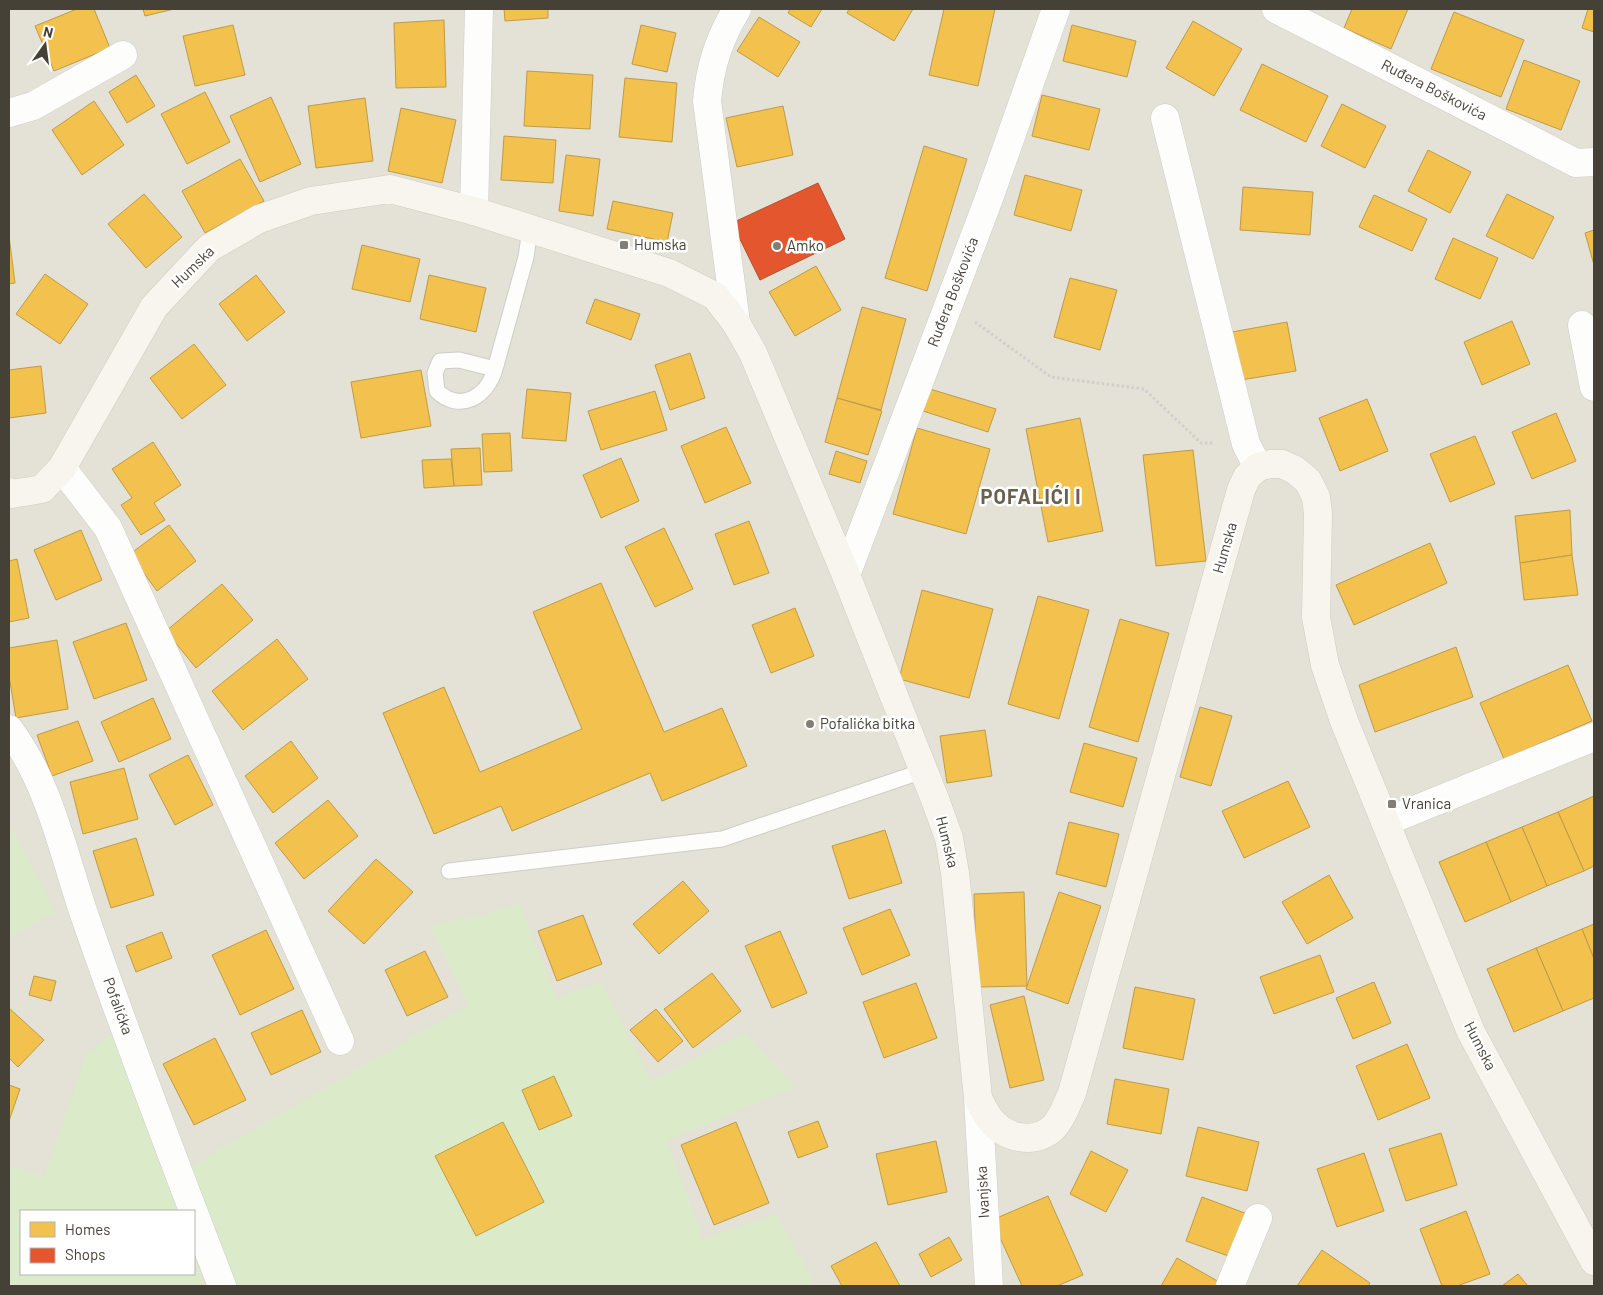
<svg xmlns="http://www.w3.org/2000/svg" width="1603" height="1295" font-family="Barlow,sans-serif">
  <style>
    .residential { fill: #e4e1d7; fill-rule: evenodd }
    .green { fill: #dbebca }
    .homes { fill: #f2c14e; stroke: #be9b47 }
    .shops { fill: #e4572e; stroke: #b55030 }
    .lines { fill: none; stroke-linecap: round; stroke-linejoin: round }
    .lane-casing { stroke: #cecdc7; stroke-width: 17 }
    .street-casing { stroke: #cecdc7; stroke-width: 29 }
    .secondary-casing { stroke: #d0ccc1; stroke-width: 29 }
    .path { stroke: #d1cfcb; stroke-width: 3; stroke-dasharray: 2.5 2.5; stroke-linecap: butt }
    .lane { stroke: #fdfdfc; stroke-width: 15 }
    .street { stroke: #fdfdfc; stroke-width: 28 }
    .secondary { stroke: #f7f5ee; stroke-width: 28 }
    .poi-dot { fill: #827e75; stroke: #fff; stroke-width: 2 }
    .labels { text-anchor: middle; stroke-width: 5; stroke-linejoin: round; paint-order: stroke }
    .street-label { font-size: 15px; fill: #464136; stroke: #fff }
    .poi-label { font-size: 15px; fill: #464136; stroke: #fff; text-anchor: start }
    .district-label { font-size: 20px; font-weight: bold; letter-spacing: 1px; fill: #69604d; stroke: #fff }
  </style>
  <rect width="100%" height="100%" fill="#f0efea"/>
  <!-- residential -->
  <path class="residential" d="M9 9H1594V1286H9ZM21 1211H194V1274H21Z"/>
  <!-- green -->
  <g class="green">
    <polygon points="9,823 56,912 9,937"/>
    <polygon points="519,903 557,998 601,982 652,1081 745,1032 795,1087 667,1141 703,1239 776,1214 813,1280 810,1286 234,1286 190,1167 468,1005 430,925 486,915"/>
    <polygon points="114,1030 178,1211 21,1211 21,1274 194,1274 194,1255 205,1286 9,1286 9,1166 45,1176 86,1055"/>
  </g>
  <!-- homes -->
  <g class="homes">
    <polygon points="77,9 94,9 110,48 54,71 35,26"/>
    <polygon points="143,9 174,9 145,16"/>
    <polygon points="504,9 548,9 548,18 505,21"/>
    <polygon points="790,9 822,9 811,27 788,13"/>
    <polygon points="849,9 913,9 894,41 847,13"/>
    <polygon points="944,9 995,9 978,86 929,75"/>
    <polygon points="1352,9 1408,9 1391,49 1344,28"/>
    <polygon points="1588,9 1594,9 1594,32 1582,28"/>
    <polygon points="1454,12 1524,40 1501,97 1431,69"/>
    <polygon points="759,17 800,42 778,77 737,51"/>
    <polygon points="444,20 446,87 396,88 394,23"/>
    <polygon points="1193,21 1242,49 1214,96 1166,68"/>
    <polygon points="233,25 245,75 195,86 183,36"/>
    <polygon points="641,25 676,33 667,72 632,64"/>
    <polygon points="1072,25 1136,41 1127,77 1063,61"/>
    <polygon points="1524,60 1580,81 1561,130 1506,109"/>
    <polygon points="1262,64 1328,96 1306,142 1240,110"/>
    <polygon points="527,71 593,75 590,129 524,126"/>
    <polygon points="136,75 155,106 127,123 109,92"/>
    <polygon points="625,78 677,83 672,142 619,137"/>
    <polygon points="205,92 230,142 187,164 161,114"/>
    <polygon points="1042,95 1100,109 1089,150 1032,136"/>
    <polygon points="271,97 301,164 260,182 230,116"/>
    <polygon points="365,98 373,161 316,168 308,106"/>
    <polygon points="94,101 124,145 82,175 52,130"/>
    <polygon points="1342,104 1386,126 1365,168 1321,146"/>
    <polygon points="783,106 793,155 737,167 726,118"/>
    <polygon points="401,108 456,120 442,183 388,171"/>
    <polygon points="504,136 556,140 553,183 501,180"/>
    <polygon points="924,146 967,159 927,291 885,278"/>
    <polygon points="1428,150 1471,172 1450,213 1408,191"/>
    <polygon points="566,155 600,159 593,216 559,211"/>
    <polygon points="240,159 264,201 205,233 182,191"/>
    <polygon points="1025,175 1082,190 1071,231 1014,215"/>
    <polygon points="1243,187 1313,192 1310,235 1240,230"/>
    <polygon points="144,194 182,237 146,268 108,224"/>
    <polygon points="1507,194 1554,217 1533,259 1486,236"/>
    <polygon points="1374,195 1427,219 1412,251 1359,227"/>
    <polygon points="613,201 673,213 667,242 607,229"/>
    <polygon points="1594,230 1594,265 1585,233"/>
    <polygon points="9,236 15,283 9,284"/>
    <polygon points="1453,238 1498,258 1480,299 1435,279"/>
    <polygon points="362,245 420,259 410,302 352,289"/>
    <polygon points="816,266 841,310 795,336 769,292"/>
    <polygon points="45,274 88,304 60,344 16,314"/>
    <polygon points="256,275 285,312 247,341 219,304"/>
    <polygon points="429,275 486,288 476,332 420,319"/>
    <polygon points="1070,278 1117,290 1100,350 1054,337"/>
    <polygon points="595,299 640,314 631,340 586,323"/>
    <polygon points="862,307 906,319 881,410 837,398"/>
    <polygon points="1512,321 1530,364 1482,385 1464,342"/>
    <polygon points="1287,322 1296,371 1241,380 1232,332"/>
    <polygon points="194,344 226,385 182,419 150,378"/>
    <polygon points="690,353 705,398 670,410 655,365"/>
    <polygon points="41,366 46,413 9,418 9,370"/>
    <polygon points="421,370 431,426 361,438 351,382"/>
    <polygon points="527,389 571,393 566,441 522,438"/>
    <polygon points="930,389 996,409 988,432 923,411"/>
    <polygon points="655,391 667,430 601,450 588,411"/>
    <polygon points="837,398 882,411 868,455 825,442"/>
    <polygon points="1367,399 1388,451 1340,471 1319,418"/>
    <polygon points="1556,413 1576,461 1532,479 1512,432"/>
    <polygon points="1080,418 1103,531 1048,542 1026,429"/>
    <polygon points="726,427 751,483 705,503 681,446"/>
    <polygon points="917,428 990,449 966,534 893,514"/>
    <polygon points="510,433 512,471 484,472 482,434"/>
    <polygon points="1475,436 1495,484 1450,502 1430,454"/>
    <polygon points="153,442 181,485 154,503 165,520 141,535 121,505 132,498 112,469"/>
    <polygon points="480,448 482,485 454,486 451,449"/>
    <polygon points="1193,450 1206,561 1156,566 1143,455"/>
    <polygon points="836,451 867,461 860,483 829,474"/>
    <polygon points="621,458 639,501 601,518 583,475"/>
    <polygon points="451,459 454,486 424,488 422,460"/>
    <polygon points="1570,510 1572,555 1520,563 1515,516"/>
    <polygon points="749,521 769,573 734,585 715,534"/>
    <polygon points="169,525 196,561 157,591 130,554"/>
    <polygon points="664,528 693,589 655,607 625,547"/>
    <polygon points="81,530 102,580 56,600 34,550"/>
    <polygon points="1430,543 1447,583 1354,625 1336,585"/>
    <polygon points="1572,555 1578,595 1524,600 1520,563"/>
    <polygon points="17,559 29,618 9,622 9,561"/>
    <polygon points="601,583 664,732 722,708 747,766 662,801 650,773 512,831 501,806 434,834 383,713 444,687 480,772 582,729 533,612"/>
    <polygon points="222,584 253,620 196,668 166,631"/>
    <polygon points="922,590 993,609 969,698 899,679"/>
    <polygon points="1038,596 1089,610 1059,719 1008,704"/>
    <polygon points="795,608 814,656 771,673 752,625"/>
    <polygon points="1120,619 1169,633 1138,742 1089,727"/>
    <polygon points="126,623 147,680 94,699 73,642"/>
    <polygon points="277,639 308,679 243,730 212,691"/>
    <polygon points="57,640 68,709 16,718 9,676 9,648"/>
    <polygon points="1456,647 1473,697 1375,732 1359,685"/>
    <polygon points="1568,665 1592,721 1504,759 1480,703"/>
    <polygon points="153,698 171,739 119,762 101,722"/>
    <polygon points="1200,707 1232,716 1211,786 1180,777"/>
    <polygon points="78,721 93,761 52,776 37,735"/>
    <polygon points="985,730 992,776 947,783 940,736"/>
    <polygon points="291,741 318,778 273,813 245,776"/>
    <polygon points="1084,743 1137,758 1123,807 1070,792"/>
    <polygon points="188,755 213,805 175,825 149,775"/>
    <polygon points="124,768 138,819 83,834 70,782"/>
    <polygon points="1288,781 1310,827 1244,858 1222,811"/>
    <polygon points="1594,796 1594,866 1584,871 1558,812"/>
    <polygon points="328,800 358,836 304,879 275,843"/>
    <polygon points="1558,812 1584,871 1547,886 1522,827"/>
    <polygon points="1069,822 1119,834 1106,887 1056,874"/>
    <polygon points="1522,827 1547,886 1511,902 1486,842"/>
    <polygon points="885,830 902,883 849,899 832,846"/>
    <polygon points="136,838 154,895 111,908 93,851"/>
    <polygon points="1486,842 1511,902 1465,922 1439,862"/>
    <polygon points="376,859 413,892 364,944 328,911"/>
    <polygon points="1329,875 1353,918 1307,944 1282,902"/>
    <polygon points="683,881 709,911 659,954 633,924"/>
    <polygon points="1024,892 1027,986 977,987 974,894"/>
    <polygon points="1059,892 1101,906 1068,1004 1026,989"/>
    <polygon points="890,909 910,955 862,975 843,928"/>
    <polygon points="583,915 602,964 557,981 538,931"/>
    <polygon points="1594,924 1594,959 1582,929"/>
    <polygon points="1582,929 1594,959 1594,998 1563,1011 1536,948"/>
    <polygon points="266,930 294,989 240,1015 212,955"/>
    <polygon points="780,931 807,993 772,1008 745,946"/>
    <polygon points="162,932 172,958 136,972 126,946"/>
    <polygon points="1536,948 1563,1011 1514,1032 1487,969"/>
    <polygon points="425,951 448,997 407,1016 385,970"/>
    <polygon points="1320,955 1334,992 1274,1014 1260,977"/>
    <polygon points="712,973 741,1011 693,1048 664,1009"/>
    <polygon points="34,976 56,981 51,1001 29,995"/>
    <polygon points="1374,982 1391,1023 1353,1039 1336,998"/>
    <polygon points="916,983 937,1038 884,1058 863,1002"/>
    <polygon points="1135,987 1195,999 1183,1060 1123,1048"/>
    <polygon points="1024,996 1044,1080 1010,1088 990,1005"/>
    <polygon points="9,1008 44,1040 18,1067 9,1058"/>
    <polygon points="656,1009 683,1041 658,1062 630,1030"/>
    <polygon points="302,1010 321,1052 271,1075 251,1033"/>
    <polygon points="215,1038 246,1100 194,1125 163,1064"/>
    <polygon points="1407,1044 1430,1098 1378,1120 1356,1066"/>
    <polygon points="554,1076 572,1116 539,1130 522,1090"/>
    <polygon points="1115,1079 1169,1089 1161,1134 1107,1124"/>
    <polygon points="9,1085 20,1089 9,1121"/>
    <polygon points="818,1121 828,1147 798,1158 788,1132"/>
    <polygon points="503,1122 544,1202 476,1236 435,1156"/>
    <polygon points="736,1122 769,1203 714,1225 681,1145"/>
    <polygon points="1198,1127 1259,1142 1247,1191 1186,1176"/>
    <polygon points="1441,1133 1457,1185 1406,1201 1389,1149"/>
    <polygon points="936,1141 947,1192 888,1205 876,1154"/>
    <polygon points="1091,1151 1128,1170 1106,1212 1070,1194"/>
    <polygon points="1364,1153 1384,1211 1337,1227 1317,1169"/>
    <polygon points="1048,1196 1083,1275 1057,1286 1022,1286 992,1220"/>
    <polygon points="1202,1197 1250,1215 1234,1258 1186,1241"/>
    <polygon points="1466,1211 1490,1274 1457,1286 1442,1286 1420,1229"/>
    <polygon points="949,1237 962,1260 931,1277 919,1254"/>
    <polygon points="876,1242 900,1286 842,1286 831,1266"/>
    <polygon points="1322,1250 1370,1283 1368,1286 1297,1286"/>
    <polygon points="1177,1258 1221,1283 1219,1286 1161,1286"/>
    <polygon points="1518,1274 1528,1286 1502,1286"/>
  </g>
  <!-- shops -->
  <polygon class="shops" points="818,183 845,239 760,280 732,223"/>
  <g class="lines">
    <defs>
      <g id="lane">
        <path d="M495 369 459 360 440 361 435 373 437 391C460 413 487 397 495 369L526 257 530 229"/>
        <polyline points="449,871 722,839 923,771"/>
      </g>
      <g id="street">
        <polyline points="1276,9 1576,163 1594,162"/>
        <polyline points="9,113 33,106 123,55"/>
        <polyline points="1165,118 1246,444 1258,467"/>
        <polyline points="474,211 479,9"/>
        <path d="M736 323 707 101C710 66 719 39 737 9"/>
        <polyline points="1582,325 1594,387"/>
        <polyline points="62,468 108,528 340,1041"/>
        <polyline points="846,575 988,201 1056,9"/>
        <path d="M9 729C50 784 63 853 85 917 128 1041 175 1164 222 1286"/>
        <polyline points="1385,822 1594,737"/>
        <polyline points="978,1098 989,1286"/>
        <polyline points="1230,1286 1258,1218"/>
      </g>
      <path id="secondary" d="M9 492 12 494 42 489 62 468 154 307 209 248 259 219 311 201 390 189 474 211 669 273 715 296 736 323 753 353 846 575 936 802 949 838 955 873 978 1098C981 1105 985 1112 989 1118 1004 1138 1034 1146 1054 1127 1063 1117 1067 1104 1072 1093L1241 490 1247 477 1258 467 1270 464H1282L1295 470 1308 481 1316 497 1318 514 1316 617 1325 665 1344 721 1471 1032 1594 1261"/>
    </defs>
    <!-- lane casing -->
    <use href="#lane" class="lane-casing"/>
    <!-- street casing -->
    <use href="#street" class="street-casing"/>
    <!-- secondary casing -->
    <use href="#secondary" class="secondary-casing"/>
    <!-- path -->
    <polyline class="path" points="975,322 1051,377 1144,389 1201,443 1213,443"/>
    <!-- lane -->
    <use href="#lane" class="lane"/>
    <!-- street -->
    <use href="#street" class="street"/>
    <!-- secondary -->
    <use href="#secondary" class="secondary"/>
  </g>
  <!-- markers -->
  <g class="poi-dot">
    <rect x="619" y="240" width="10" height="10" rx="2.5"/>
    <circle cx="777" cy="246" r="5"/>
    <circle cx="810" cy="724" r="5"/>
    <rect x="1387" y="799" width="10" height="10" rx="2.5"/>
  </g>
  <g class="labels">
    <!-- street labels -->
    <g class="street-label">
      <text transform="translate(1434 90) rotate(27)" y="5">Ruđera Boškovića</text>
      <text transform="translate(193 267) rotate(-44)" y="5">Humska</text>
      <text transform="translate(953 292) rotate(-69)" y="5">Ruđera Boškovića</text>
      <text transform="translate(1225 548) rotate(-74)" y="5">Humska</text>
      <text transform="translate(947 842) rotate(76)" y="5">Humska</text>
      <text transform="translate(118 1006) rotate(70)" y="5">Pofalićka</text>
      <text transform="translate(1480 1046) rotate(63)" y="5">Humska</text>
      <text transform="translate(983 1192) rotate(-93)" y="5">Ivanjska</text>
    </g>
    <!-- poi labels -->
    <g class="poi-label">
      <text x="634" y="250">Humska</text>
      <text x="787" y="251">Amko</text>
      <text x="820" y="729">Pofalićka bitka</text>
      <text x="1402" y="809">Vranica</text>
    </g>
    <!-- district labels -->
    <g class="district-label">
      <text x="1031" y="504">POFALIĆI I</text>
    </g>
  </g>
  <!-- border -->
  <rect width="1603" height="1295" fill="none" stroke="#464136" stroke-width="20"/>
  <!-- legend -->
  <rect x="20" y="1210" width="175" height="65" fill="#ffffff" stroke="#b5b3af"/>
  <rect x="30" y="1222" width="25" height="15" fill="#f2c14e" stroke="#b5b3af"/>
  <text x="65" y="1235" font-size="15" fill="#464136">Homes</text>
  <rect x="30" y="1248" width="25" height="15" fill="#e4572e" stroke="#b5b3af"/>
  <text x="65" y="1260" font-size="15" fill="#464136">Shops</text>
  <!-- north arrow -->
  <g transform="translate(45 45) rotate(14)" stroke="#ffffff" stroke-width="4" paint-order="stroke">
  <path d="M0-4L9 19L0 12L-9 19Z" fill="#464136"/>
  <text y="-8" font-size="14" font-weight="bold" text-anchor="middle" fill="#464136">N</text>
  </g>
</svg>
